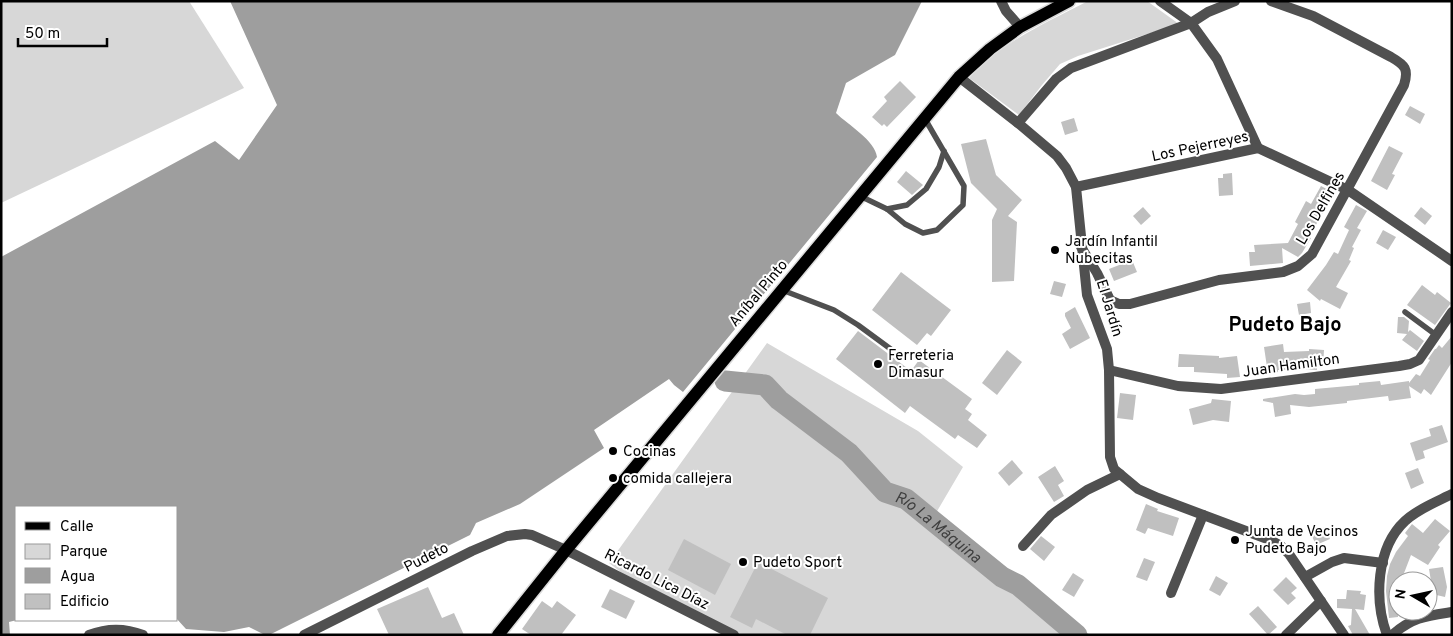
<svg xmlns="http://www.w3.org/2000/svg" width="1453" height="636" font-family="Overpass,sans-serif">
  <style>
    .green { fill: #d7d7d7 }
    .water { fill: #9e9e9e }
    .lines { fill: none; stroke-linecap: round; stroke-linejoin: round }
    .river { stroke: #9e9e9e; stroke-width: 21 }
    .building { fill: #c0c0c0 }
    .primary-casing { stroke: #dbdbdb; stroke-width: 15 }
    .service { stroke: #505050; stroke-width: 5.5 }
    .minor { stroke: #505050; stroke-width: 10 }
    .primary { stroke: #000; stroke-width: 12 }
    .poi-dot { fill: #000; stroke: #fff; stroke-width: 2 }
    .labels { text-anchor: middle; stroke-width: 4; stroke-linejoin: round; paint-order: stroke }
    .street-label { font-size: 15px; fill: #000; stroke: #fff }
    .poi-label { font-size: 15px; fill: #000; stroke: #fff; text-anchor: start }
    .water-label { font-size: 16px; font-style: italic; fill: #3f3f3f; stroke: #fff }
    .district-label { font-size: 20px; font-weight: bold; fill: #000; stroke: #fff }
  </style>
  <rect width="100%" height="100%" fill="#fff"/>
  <!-- green -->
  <g class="green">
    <polygon points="1,1 189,1 244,88 1,203"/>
    <path d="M1088 1H1147L1179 24 1078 56 1060 64 1042 85 1019 115 969 78C977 70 984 62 992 56 1022 33 1055 18 1088 1Z"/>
    <polygon points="767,343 918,431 963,467 936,513 1090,635 729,635 645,591 609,563"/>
  </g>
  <!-- water -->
  <path class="water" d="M230 1H922L895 55 846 83 836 113C848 125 875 140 877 157L683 392 674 385 669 379 594 430 604 448 520 504 476 523 470 535 269 635H265L249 627 224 632 186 629 176 618V507H16V620H17L9 622 10 635H1V257L215 141 239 160 277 105Z"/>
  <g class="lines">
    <!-- river -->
    <path class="river" id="s1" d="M725 381 765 385 779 400 849 453 885 492 906 499 1002 577 1018 585 1077 635"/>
  </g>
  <!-- building -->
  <g class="building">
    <polygon points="900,81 916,97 887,127 884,124 882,126 872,117 887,101 884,97"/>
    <polygon points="1410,106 1425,114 1420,124 1405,115"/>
    <polygon points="1074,118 1078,131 1065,135 1061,122"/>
    <polygon points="986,139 996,175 1022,200 1008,216 1017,222 1014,281 992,282 992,220 997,209 971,183 961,144"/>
    <polygon points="1389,146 1403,153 1392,174 1395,175 1387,190 1371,181"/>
    <polygon points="906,171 923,185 912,195 897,182"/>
    <polygon points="1232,173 1233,195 1219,196 1218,178 1223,178 1223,174"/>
    <polygon points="1321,186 1334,193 1309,237 1311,238 1302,253 1298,257 1282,248 1283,263 1250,266 1249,252 1255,252 1254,245 1288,243 1298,224 1295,222 1306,201 1311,204"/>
    <polygon points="1356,205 1367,211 1357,228 1361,230 1352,247 1354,248 1349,260 1351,261 1336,287 1348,293 1340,309 1321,299 1320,301 1307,290 1326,265 1334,252 1338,254 1349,230 1344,227"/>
    <polygon points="1143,207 1151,216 1141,225 1133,216"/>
    <polygon points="1421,207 1432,216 1425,225 1414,216"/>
    <polygon points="1383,230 1396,237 1388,250 1376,243"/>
    <polygon points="1132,260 1137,272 1114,281 1109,269"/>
    <polygon points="901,272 951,310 931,336 927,333 917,345 872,310"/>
    <polygon points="1054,281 1066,284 1062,297 1050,294"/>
    <polygon points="1422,285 1435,295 1437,292 1451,303 1435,325 1407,305"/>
    <polygon points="1310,302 1311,313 1299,315 1297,304"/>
    <polygon points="1075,307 1090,338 1070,349 1062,334 1071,328 1065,316 1065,313"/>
    <polygon points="1398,317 1404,317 1409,321 1408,332 1410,330 1424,341 1417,351 1402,340 1407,334 1397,333"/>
    <polygon points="858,331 911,371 919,360 972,399 965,409 972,414 968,420 987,435 977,448 958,435 955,439 910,406 905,413 836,359"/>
    <polygon points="1452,336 1452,362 1431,395 1424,389 1421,394 1409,386 1411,398 1389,401 1388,396 1347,401 1347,403 1309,407 1290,405 1291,414 1275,417 1273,403 1263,401 1263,399 1295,394 1304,395 1315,394 1315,389 1359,385 1359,383 1380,381 1381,385 1409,381 1409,383 1416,374 1420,376 1430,360 1428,359 1435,349 1436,349 1439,345 1442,348"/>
    <polygon points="1283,344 1284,352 1309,351 1309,349 1324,350 1323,367 1317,367 1317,370 1303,369 1303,370 1278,370 1278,372 1268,374 1264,347"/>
    <polygon points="1007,350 1022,362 997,395 982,383"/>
    <polygon points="1179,354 1219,356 1219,358 1237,356 1240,377 1227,378 1227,374 1194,372 1194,367 1178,367"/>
    <polygon points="1120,393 1136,395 1133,420 1117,418"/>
    <polygon points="1212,399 1231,401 1229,422 1213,420 1193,425 1189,409 1211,403"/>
    <polygon points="1442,425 1448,442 1423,451 1425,458 1416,461 1410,443 1431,436 1429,429"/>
    <polygon points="1012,460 1023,473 1009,486 998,473"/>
    <polygon points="1055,466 1064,481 1058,485 1064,496 1054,502 1038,477"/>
    <polygon points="1418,468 1424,483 1411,489 1405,473"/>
    <polygon points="1146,504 1158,509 1157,511 1179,518 1173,536 1148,528 1145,534 1136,530"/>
    <polygon points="1435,519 1450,531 1438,545 1440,547 1428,565 1411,555 1401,581 1398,581 1398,617 1389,618 1386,591 1387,576 1390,564 1396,552 1408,536 1405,533 1412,524 1423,533"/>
    <polygon points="1325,527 1330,539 1316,545 1311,534"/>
    <polygon points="1041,536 1055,547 1044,561 1030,549"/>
    <polygon points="684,539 731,564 715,595 668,570"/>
    <polygon points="1144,558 1155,562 1147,581 1136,577"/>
    <polygon points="758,562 828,598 810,635 787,635 756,619 752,628 730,617"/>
    <polygon points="1443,567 1447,587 1445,597 1428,593 1428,582 1431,581 1429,569"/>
    <polygon points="1073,573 1084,580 1074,597 1062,590"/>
    <polygon points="1216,576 1228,583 1220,596 1209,590"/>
    <polygon points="1286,577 1297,588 1291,593 1296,598 1288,605 1273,590"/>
    <polygon points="428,587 442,618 454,613 464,635 389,635 377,609"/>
    <polygon points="610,589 635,601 626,619 601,607"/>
    <polygon points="1347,590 1361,591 1360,594 1366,595 1364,610 1355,609 1370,635 1353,635 1348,626 1351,625 1352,609 1337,608 1337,599 1346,599"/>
    <polygon points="542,601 552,608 557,601 576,615 561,635 531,635 522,629"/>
    <polygon points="1258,606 1277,627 1268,635 1249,614"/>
  </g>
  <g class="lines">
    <defs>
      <polyline id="primary" points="498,635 566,550 959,77 990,49 1020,27 1069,1"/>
    </defs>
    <!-- primary casing -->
    <use href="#primary" class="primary-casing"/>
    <!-- service -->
    <g class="service">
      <polyline points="860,196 887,209 905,224 923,233 937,230 963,205 964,186 925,119"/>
      <polyline points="887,209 907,205 926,189 939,167 944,151"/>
      <polyline points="782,290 834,310 858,325 892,350"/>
      <polyline points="1405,312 1436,335"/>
    </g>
    <!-- minor -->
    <g class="minor">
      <polyline points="1001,1 1006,11 1020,27"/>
      <polyline points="1160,1 1191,23 1217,59 1258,148"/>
      <polyline points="959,77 1018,123 1057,156 1066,168 1076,187 1087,295 1107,349 1109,370 1110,457 1114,469 1138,489 1158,498 1270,540 1281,546 1289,554 1344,635"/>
      <polyline points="1018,123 1056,79 1071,68 1191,23 1208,12 1235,1"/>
      <polyline points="1076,187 1258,148 1348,190 1452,261"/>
      <path d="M1081 247 1097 273 1110 300 1119 304H1130L1219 280 1283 272 1298 266 1312 254 1404 85C1409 69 1405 65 1391 57L1313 16 1271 1"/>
      <polyline points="1109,370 1178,386 1221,389 1399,366 1410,364 1419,360 1452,312"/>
      <polyline points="1023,546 1051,515 1087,490 1120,474"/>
      <polyline points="1305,577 1332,562 1344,558 1383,563"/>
      <polyline points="1171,593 1203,515"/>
      <path d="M89 635C107 628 125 628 143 635"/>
      <polyline points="304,635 472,551 507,536 525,534 532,535 566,550 734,635"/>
      <polyline points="1286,635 1321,601"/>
      <path d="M1387 635C1374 600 1376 548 1405 521 1418 509 1436 502 1452 494"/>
      <path d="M1392 635C1413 617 1426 616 1452 612"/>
    </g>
    <!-- primary -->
    <use href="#primary" class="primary"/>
  </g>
  <!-- markers -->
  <g class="poi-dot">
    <circle cx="1055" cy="250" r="5"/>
    <circle cx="878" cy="364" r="5"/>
    <circle cx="613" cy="451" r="5"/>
    <circle cx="613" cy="478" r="5"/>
    <circle cx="1235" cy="540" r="5"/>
    <circle cx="743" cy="562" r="5"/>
  </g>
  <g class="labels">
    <!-- street labels -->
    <g class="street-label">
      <text transform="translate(1200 146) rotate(-12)" y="5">Los Pejerreyes</text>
      <text transform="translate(1320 208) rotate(-60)" y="5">Los Delfines</text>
      <text transform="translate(758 293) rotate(-50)" y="5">Aníbal Pinto</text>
      <text transform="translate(1110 308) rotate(73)" y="5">El Jardín</text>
      <text transform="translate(1291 365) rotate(-8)" y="5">Juan Hamilton</text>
      <text transform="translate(426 557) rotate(-27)" y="5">Pudeto</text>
      <text transform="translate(657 579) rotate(27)" y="5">Ricardo Lica Díaz</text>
    </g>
    <!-- poi labels -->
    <g class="poi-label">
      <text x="1065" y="246">Jardín Infantil<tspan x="1065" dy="17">Nubecitas</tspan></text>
      <text x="888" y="360">Ferreteria<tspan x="888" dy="17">Dimasur</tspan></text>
      <text x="623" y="456">Cocinas</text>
      <text x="623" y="483">comida callejera</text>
      <text x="1245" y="536">Junta de Vecinos<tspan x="1245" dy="17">Pudeto Bajo</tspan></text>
      <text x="753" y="567">Pudeto Sport</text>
    </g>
    <!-- water labels -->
    <g class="water-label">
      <text dy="6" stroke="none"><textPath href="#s1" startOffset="266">Río La Máquina</textPath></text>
    </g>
    <!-- district labels -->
    <g class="district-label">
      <text x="1285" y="331">Pudeto Bajo</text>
    </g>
  </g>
  <!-- border -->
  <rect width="1453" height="636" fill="none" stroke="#000000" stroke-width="5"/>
  <!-- legend -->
  <rect x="15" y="506" width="162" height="115" fill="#ffffff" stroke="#999999"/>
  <rect x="25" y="522" width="25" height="8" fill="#000000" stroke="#999999"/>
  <text x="60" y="531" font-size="15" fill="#000000">Calle</text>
  <rect x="25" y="544" width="25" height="15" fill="#d7d7d7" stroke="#999999"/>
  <text x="60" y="556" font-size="15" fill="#000000">Parque</text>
  <rect x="25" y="568" width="25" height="15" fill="#9e9e9e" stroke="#999999"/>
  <text x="60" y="581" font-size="15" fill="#000000">Agua</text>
  <rect x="25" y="594" width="25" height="15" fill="#c0c0c0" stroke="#999999"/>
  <text x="60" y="606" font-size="15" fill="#000000">Edificio</text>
  <!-- north arrow -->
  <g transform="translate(1413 596) rotate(279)"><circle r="24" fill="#ffffff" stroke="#999999"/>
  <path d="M0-4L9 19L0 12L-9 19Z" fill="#000000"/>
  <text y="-8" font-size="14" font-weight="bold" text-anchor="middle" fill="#000000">N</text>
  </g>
  <!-- scale -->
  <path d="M18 38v8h89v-8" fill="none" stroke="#000000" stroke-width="2.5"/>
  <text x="25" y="38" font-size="15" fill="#000000" stroke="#ffffff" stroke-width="4" paint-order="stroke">50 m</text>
</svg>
